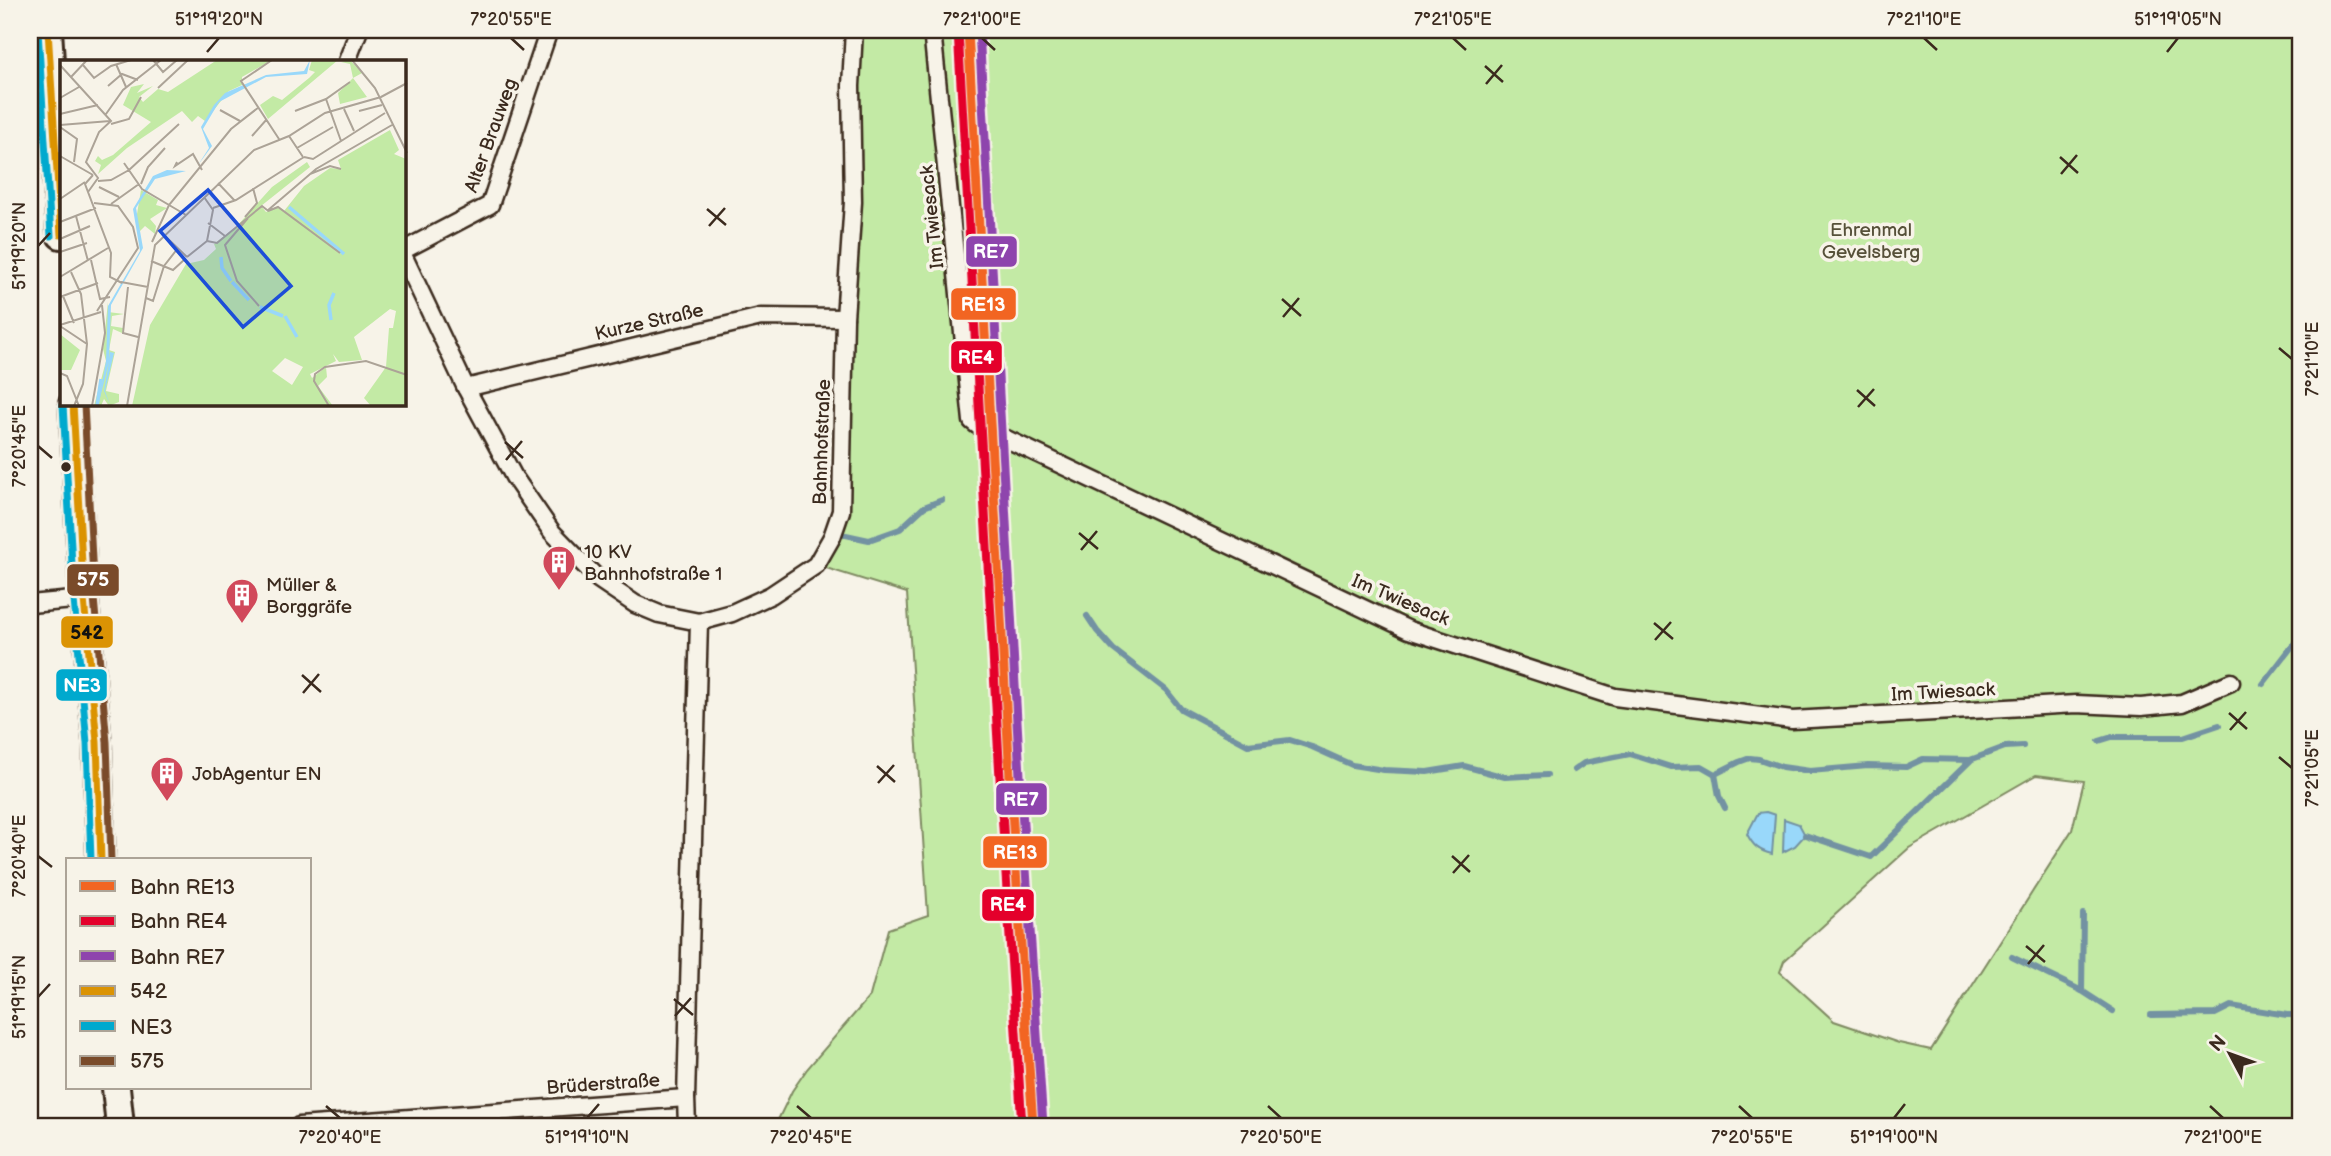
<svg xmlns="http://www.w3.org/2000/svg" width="2331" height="1156" font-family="'Balsamiq Sans',sans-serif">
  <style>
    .green { fill: #c3eaa5; stroke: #7f8a62; stroke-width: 2; fill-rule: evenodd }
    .water { fill: #99d8fa; stroke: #7392a2; stroke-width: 2 }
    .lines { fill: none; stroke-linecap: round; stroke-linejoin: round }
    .stream { stroke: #7392a2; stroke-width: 6 }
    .street-casing { stroke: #3b2a1e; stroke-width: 21 }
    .primary-casing { stroke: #3b2a1e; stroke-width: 32 }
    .street { stroke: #f7f3e8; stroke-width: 16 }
    .primary { stroke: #f7f3e8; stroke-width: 26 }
    .bus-1-casing { stroke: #f7f3e8; stroke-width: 12 }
    .bus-2-casing { stroke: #f7f3e8; stroke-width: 12 }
    .bus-3-casing { stroke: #f7f3e8; stroke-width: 12 }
    .bus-1 { stroke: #db9304; stroke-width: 7 }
    .bus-2 { stroke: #00a9ce; stroke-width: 7 }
    .bus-3 { stroke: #7a4b2a; stroke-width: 7 }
    .rail-1-casing { stroke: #f7f3e8; stroke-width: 14 }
    .rail-2-casing { stroke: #f7f3e8; stroke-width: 14 }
    .rail-3-casing { stroke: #f7f3e8; stroke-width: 14 }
    .rail-1 { stroke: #f26522; stroke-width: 9 }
    .rail-2 { stroke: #e4002b; stroke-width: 9 }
    .rail-3 { stroke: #8e44ad; stroke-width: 9 }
    .ticks { fill: none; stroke: #3b2a1e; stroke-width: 2.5 }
    .bus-dot { fill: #3b2a1e; stroke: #f7f3e8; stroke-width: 2.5 }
    .labels { text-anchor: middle; stroke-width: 7; stroke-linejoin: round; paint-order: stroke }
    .street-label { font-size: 19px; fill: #3b2a1e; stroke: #f7f3e8 }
    .park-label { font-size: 19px; fill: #565039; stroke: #f7f3e8 }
    .poi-label { font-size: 19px; fill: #3b2a1e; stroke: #f7f3e8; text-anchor: start }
    .inset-river { fill: none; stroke: #99d8fa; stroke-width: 3.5 }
    .inset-road { fill: none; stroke: #aca397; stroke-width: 2 }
    .view { fill: #1d4ed8; fill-opacity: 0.15; stroke: #1d4ed8; stroke-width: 3.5 }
    .inset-edge { fill: none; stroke: #3b2a1e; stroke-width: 3.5 }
    .line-badge { stroke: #f7f3e8; stroke-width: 2.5 }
    .badge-label { font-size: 19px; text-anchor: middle; font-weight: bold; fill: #fff }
    .pale-badge-label { font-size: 19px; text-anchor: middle; font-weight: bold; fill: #111 }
    .neatline { fill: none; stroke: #3b2a1e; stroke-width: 2.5 }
    .ticks-label { font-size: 18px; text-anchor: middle; fill: #3b2a1e }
  </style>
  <rect width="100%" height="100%" fill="#f7f3e8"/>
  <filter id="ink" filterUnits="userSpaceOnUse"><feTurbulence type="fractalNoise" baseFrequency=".0143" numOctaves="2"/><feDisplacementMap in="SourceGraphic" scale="14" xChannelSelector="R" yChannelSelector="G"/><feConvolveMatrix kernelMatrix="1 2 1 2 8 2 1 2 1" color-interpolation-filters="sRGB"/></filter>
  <g filter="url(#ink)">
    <!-- green -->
    <path class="green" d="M854 30H2301V1126H775L792 1091 807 1069 870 996 888 929 928 915 907 593 816 565 832 537ZM2036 775 2084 781 2072 830 1931 1050 1899 1043 1834 1021 1780 972 1784 961 1909 848Z"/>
    <!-- water -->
    <g class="water">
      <path d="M1766 812 1775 815 1772 854C1759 851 1753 846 1747 834L1758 813Z"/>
      <polygon points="1784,819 1799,824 1805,835 1795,846 1783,852"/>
    </g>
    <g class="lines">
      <!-- stream -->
      <g class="stream">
        <polyline points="846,535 869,540 900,529 924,507 942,500"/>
        <polyline points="1087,616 1097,631 1113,649 1166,690 1181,709 1248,745 1290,740 1312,747 1352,765 1384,770 1427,772 1464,766 1505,777 1547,775"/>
        <polyline points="2263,684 2301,635"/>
        <polyline points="2099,741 2112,737 2183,737 2219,725"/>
        <polyline points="1574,770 1584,763 1630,754 1671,767 1701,766 1715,774 1739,762 1750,758 1759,759 1782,767 1810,771 1868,766 1906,767 1923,759 1970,760 2005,747 2023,746"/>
        <polyline points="1715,774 1719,796 1725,808"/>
        <polyline points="1805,835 1871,857 1970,761"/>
        <polyline points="2012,957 2082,991 2113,1011"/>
        <polyline points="2082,991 2083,914"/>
        <polyline points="2151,1015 2215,1014 2231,1006 2287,1015 2301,1015"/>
      </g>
      <defs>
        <g id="street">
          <polyline points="932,30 972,421 977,425 1409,630 1615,697 1792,720 2076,704 2141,707 2182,703 2231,682"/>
          <polyline points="347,61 359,30"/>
          <polyline points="404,250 490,205 549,30"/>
          <polyline points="404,257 466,388 514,477 552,532 598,579 635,604 659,614 699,622 732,613 771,595 816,565 832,537 841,511 845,318 853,202 851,86 854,30"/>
          <polyline points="466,388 761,317 845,318"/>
          <polyline points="30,604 84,599"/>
          <polyline points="299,1126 686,1098"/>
          <polyline points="687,1126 686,1098 699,622"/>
        </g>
        <g id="primary">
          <polyline points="48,30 61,235"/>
          <polyline points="73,404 84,599 97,742 101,860"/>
          <polyline points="116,1088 120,1126"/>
        </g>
      </defs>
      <!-- street casing -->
      <use href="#street" class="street-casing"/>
      <!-- primary casing -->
      <use href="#primary" class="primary-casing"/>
      <!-- street -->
      <use href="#street" class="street"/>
      <!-- primary -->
      <use href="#primary" class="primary"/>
      <defs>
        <g id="bus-1">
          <polyline points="48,30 61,235"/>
          <polyline points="73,404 84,599 97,742 101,860"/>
        </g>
        <g id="bus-2">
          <polyline points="38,31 51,236"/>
          <polyline points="63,405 74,600 87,743 91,860"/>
        </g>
        <polyline id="bus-3" points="84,404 94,598 107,742 111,860"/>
      </defs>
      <!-- bus-1 casing -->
      <use href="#bus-1" class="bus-1-casing"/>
      <!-- bus-2 casing -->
      <use href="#bus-2" class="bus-2-casing"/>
      <!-- bus-3 casing -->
      <use href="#bus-3" class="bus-3-casing"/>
      <!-- bus-1 -->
      <use href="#bus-1" class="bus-1"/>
      <!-- bus-2 -->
      <use href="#bus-2" class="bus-2"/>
      <!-- bus-3 -->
      <use href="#bus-3" class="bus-3"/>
      <defs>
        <polyline id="rail-1" points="968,30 1011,795 1033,1126"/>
        <polyline id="rail-2" points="958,31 1001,796 1022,1126"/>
        <polyline id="rail-3" points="979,30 1021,794 1043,1125"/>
      </defs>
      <!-- rail-1 casing -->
      <use href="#rail-1" class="rail-1-casing"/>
      <!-- rail-2 casing -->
      <use href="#rail-2" class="rail-2-casing"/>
      <!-- rail-3 casing -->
      <use href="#rail-3" class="rail-3-casing"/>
      <!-- rail-1 -->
      <use href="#rail-1" class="rail-1"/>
      <!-- rail-2 -->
      <use href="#rail-2" class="rail-2"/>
      <!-- rail-3 -->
      <use href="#rail-3" class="rail-3"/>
    </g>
  </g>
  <!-- ticks -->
  <path class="ticks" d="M511 38 524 50M982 38 995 50M1453 38 1466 50M1924 38 1937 50M207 52 219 38M2167 52 2178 38M1485 66 1503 82M1486 84 1502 65M2060 157 2078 173M2061 174 2077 155M707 209 726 225M709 226 725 208M38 246 50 233M1282 299 1301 316M1283 317 1299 298M2279 348 2292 359M1857 390 1875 406M1858 407 1874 389M505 442 523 458M38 446 52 458M506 460 522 441M1079 533 1098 549M1081 550 1097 531M1654 623 1673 639M1655 640 1671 622M302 675 321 692M303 693 319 674M2229 713 2247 729M2230 730 2246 712M2279 757 2292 768M877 766 895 782M878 783 894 765M38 856 52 867M1452 856 1470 872M1453 873 1469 855M2026 946 2045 962M2028 964 2044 945M38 997 50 984M674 999 693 1015M675 1016 691 998M326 1106 340 1118M797 1106 811 1118M1268 1106 1281 1118M1739 1106 1752 1118M2210 1106 2223 1118M587 1118 599 1104M1894 1118 1905 1104"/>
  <!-- icons -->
  <defs>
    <symbol id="building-pin" viewBox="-11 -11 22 30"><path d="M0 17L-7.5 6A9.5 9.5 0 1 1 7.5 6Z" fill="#d1495b" stroke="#f7f3e8"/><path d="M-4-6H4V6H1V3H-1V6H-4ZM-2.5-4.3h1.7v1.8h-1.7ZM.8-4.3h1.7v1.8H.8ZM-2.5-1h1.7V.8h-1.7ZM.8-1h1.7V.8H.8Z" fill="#fff"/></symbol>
  </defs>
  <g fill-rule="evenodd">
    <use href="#building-pin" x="540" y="543" width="38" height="52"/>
    <use href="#building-pin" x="223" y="576" width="38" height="52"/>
    <use href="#building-pin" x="148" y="754" width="38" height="52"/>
  </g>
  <!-- markers -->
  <circle class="bus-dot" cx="66" cy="467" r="6"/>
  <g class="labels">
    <!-- street labels -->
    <g class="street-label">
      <text transform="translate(490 135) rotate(-70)" y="7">Alter Brauweg</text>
      <text transform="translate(931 217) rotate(-96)" y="7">Im Twiesack</text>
      <text transform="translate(649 321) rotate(-13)" y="7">Kurze Straße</text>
      <text transform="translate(821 442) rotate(-88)" y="7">Bahnhofstraße</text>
      <text transform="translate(1401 599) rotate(23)" y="7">Im Twiesack</text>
      <text transform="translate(1943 691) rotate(-3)" y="7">Im Twiesack</text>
      <text transform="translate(603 1083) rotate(-4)" y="7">Brüderstraße</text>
    </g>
    <!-- park labels -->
    <g class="park-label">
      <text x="1871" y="236">Ehrenmal<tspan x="1871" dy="22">Gevelsberg</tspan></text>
    </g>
    <!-- poi labels -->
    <g class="poi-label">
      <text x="584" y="558">10 KV<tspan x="584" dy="22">Bahnhofstraße 1</tspan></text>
      <text x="266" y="591">Müller &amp;<tspan x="266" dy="22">Borggräfe</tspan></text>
      <text x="192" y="780">JobAgentur EN</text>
    </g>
  </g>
  <!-- overview -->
  <g transform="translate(60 60)">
    <rect width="346" height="346" fill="#f7f3e8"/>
    <path d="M157 0H212L182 17V25L169 31 145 61 138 56 132 62 122 51 67 88 38 114 41 105 35 101 38 96 42 100 53 95 91 62 63 45 71 27 84 24 77 33 93 26 79 37 83 42 98 29 108 32ZM252 0H278L208 59 200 45 213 36 222 40 249 18 255 12 249 10ZM290 0 302 13 293 18 307 37 280 44 278 33 293 18 290 4 281 2ZM330 70 339 90 334 94 346 99V88V346H311L304 338 326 307 329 268H333L336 251 330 249 294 277 302 300 279 302 273 294 276 301 250 314 252 318 266 307 267 317 258 326 273 346H72L90 265 126 204 144 200 156 189 154 184 177 166 212 127 247 102 250 107 201 146 206 152 216 147 224 151 244 126 270 108 281 109 278 100ZM225 298 243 307 232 325 212 311ZM81 130 98 140 96 145 107 148 90 159 96 166 95 174 85 166 80 171 76 160ZM48 242V252L64 254 52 256 51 266 63 268 62 273 53 269 49 290 55 292 46 331 59 334V342L49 346 44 339 41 346H34L46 301 43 289ZM0 274 20 290 11 310H0Z" fill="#c3eaa5" fill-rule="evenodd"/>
    <path d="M250 0 247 14 206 17 159 42 143 69 152 86 138 105 149 88 141 67 154 45 165 33 206 15 244 11ZM107 110 126 111 95 119 76 148 83 188 51 245 49 299 50 292 54 293 45 331 50 345 44 331 49 302 38 346 46 301 48 246 80 191 73 149 93 116Z" fill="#99d8fa"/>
    <path class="inset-river" d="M229 147 284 194M161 197 162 208 171 221M172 222 189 240M200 247 223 256M225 256 237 277M271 260 269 245 274 233M37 346 41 319"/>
    <path class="inset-road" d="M93 0 103 12 117 0M212 0 181 21 219 79M292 0 315 28 347 93M56 4 66 27M0 5 51 61 39 72 26 102 38 118 28 132M23 5 34 18 51 6 71 0M11 17 27 0M48 26 62 14 78 20M98 28 128 0M0 38 19 27M266 39 281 81M284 49 294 71M160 50 180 61M235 51 266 39 290 22M299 51 322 45M0 54 38 45M46 54 63 30 101 0M51 64 69 59 81 37M0 65 50 61M0 67 17 79 14 102M192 76 207 59M229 76 243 97M237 88 273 67M0 96 33 115M244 97 253 99 325 53M117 102 115 106 133 94 142 110M64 103 82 129 126 155M69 110 119 64M250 114 270 106 281 109M33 115 25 124 51 193 50 217 62 223M38 121 51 120 69 110M158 123 175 141M81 124 88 107 105 88M39 127 59 137M144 137 153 150 147 181M0 139 25 122M34 143 58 146 73 167 78 188 37 251M51 144 79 124M153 148 176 140 244 97M207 151 256 109 332 65M208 151 218 147 280 193M16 156 28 201M185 157 197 143 193 128M188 158 165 185 177 221 199 246M0 162 36 148M148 163 165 176M105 176 127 197M0 179 30 166M147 181 157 183 202 146 207 150M92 182 109 145 171 69 199 47M0 192 27 183M127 197 147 181M31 200 40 239 50 237M91 201 113 210 125 199M11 212 21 234 27 284 23 324 14 346M0 217 48 188M61 222 88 227M68 227 63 273 78 277M3 236 14 263M0 237 38 223M86 238 93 241 104 206 118 188M0 265 41 252M0 266 27 284M0 313 7 316 19 346M32 346 45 273 42 245M67 346 95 185 194 90 229 76 265 53 321 37 347 23M269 346 254 321 255 314 265 307 306 301 347 315"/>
    <path class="view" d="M148 130 231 226 183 267 100 171Z"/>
    <rect width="346" height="346" class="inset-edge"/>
  </g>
  <g class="line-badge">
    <rect x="965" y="235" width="53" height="33" rx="7" fill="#8e44ad"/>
    <rect x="950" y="287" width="67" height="34" rx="7" fill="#f26522"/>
    <rect x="950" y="340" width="53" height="34" rx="7" fill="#e4002b"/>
    <rect x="66" y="563" width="54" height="34" rx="7" fill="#7a4b2a"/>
    <rect x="60" y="615" width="54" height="34" rx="7" fill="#db9304"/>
    <rect x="55" y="668" width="53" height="34" rx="7" fill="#00a9ce"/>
    <rect x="995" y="782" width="53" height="34" rx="7" fill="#8e44ad"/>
    <rect x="982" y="835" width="66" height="34" rx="7" fill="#f26522"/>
    <rect x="981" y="888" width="54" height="34" rx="7" fill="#e4002b"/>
  </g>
  <g class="badge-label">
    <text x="991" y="258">RE7</text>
    <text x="983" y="311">RE13</text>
    <text x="976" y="364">RE4</text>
    <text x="93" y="586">575</text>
    <text x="82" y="692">NE3</text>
    <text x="1021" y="806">RE7</text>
    <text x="1015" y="859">RE13</text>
    <text x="1008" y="911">RE4</text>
  </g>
  <g class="pale-badge-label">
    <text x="87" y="639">542</text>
  </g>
  <!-- margin -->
  <rect width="2331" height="1156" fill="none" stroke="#f7f3e8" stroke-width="77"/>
  <!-- legend -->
  <rect x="66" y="858" width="245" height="231" fill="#f7f3e8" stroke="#aca397" stroke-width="2"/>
  <rect x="80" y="881" width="35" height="10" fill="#f26522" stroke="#aca397" stroke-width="2"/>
  <text x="130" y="894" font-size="21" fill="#3b2a1e">Bahn RE13</text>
  <rect x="80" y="916" width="35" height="10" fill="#e4002b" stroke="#aca397" stroke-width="2"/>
  <text x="130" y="928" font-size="21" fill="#3b2a1e">Bahn RE4</text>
  <rect x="80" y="951" width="35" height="10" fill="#8e44ad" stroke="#aca397" stroke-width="2"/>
  <text x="130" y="964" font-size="21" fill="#3b2a1e">Bahn RE7</text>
  <rect x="80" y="986" width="35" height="10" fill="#db9304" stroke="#aca397" stroke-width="2"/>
  <text x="130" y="998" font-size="21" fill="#3b2a1e">542</text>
  <rect x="80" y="1021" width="35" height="10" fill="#00a9ce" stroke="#aca397" stroke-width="2"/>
  <text x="130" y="1034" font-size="21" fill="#3b2a1e">NE3</text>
  <rect x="80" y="1056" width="35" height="10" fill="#7a4b2a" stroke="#aca397" stroke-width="2"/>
  <text x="130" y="1068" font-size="21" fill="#3b2a1e">575</text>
  <!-- north arrow -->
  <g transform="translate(2230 1054) rotate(311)" stroke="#f7f3e8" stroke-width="5" paint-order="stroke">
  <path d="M0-5L12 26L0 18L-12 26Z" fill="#3b2a1e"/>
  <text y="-10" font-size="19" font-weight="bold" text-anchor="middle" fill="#3b2a1e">N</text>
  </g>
  <rect x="38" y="38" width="2254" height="1080" class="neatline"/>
  <g class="ticks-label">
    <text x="219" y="25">51°19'20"N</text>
    <text x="511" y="25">7°20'55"E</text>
    <text x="982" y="25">7°21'00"E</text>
    <text x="1453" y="25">7°21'05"E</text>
    <text x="1924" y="25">7°21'10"E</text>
    <text x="2178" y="25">51°19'05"N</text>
    <text transform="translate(19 246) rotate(-90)" y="6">51°19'20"N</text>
    <text transform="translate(2312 359) rotate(-90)" y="6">7°21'10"E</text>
    <text transform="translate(19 446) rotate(-90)" y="6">7°20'45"E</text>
    <text transform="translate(2312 768) rotate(-90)" y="6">7°21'05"E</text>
    <text transform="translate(19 856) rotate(-90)" y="6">7°20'40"E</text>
    <text transform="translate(19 997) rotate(-90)" y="6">51°19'15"N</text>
    <text x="340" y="1143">7°20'40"E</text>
    <text x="587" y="1143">51°19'10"N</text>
    <text x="811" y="1143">7°20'45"E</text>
    <text x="1281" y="1143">7°20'50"E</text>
    <text x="1752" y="1143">7°20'55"E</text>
    <text x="1894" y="1143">51°19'00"N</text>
    <text x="2223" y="1143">7°21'00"E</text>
  </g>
</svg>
